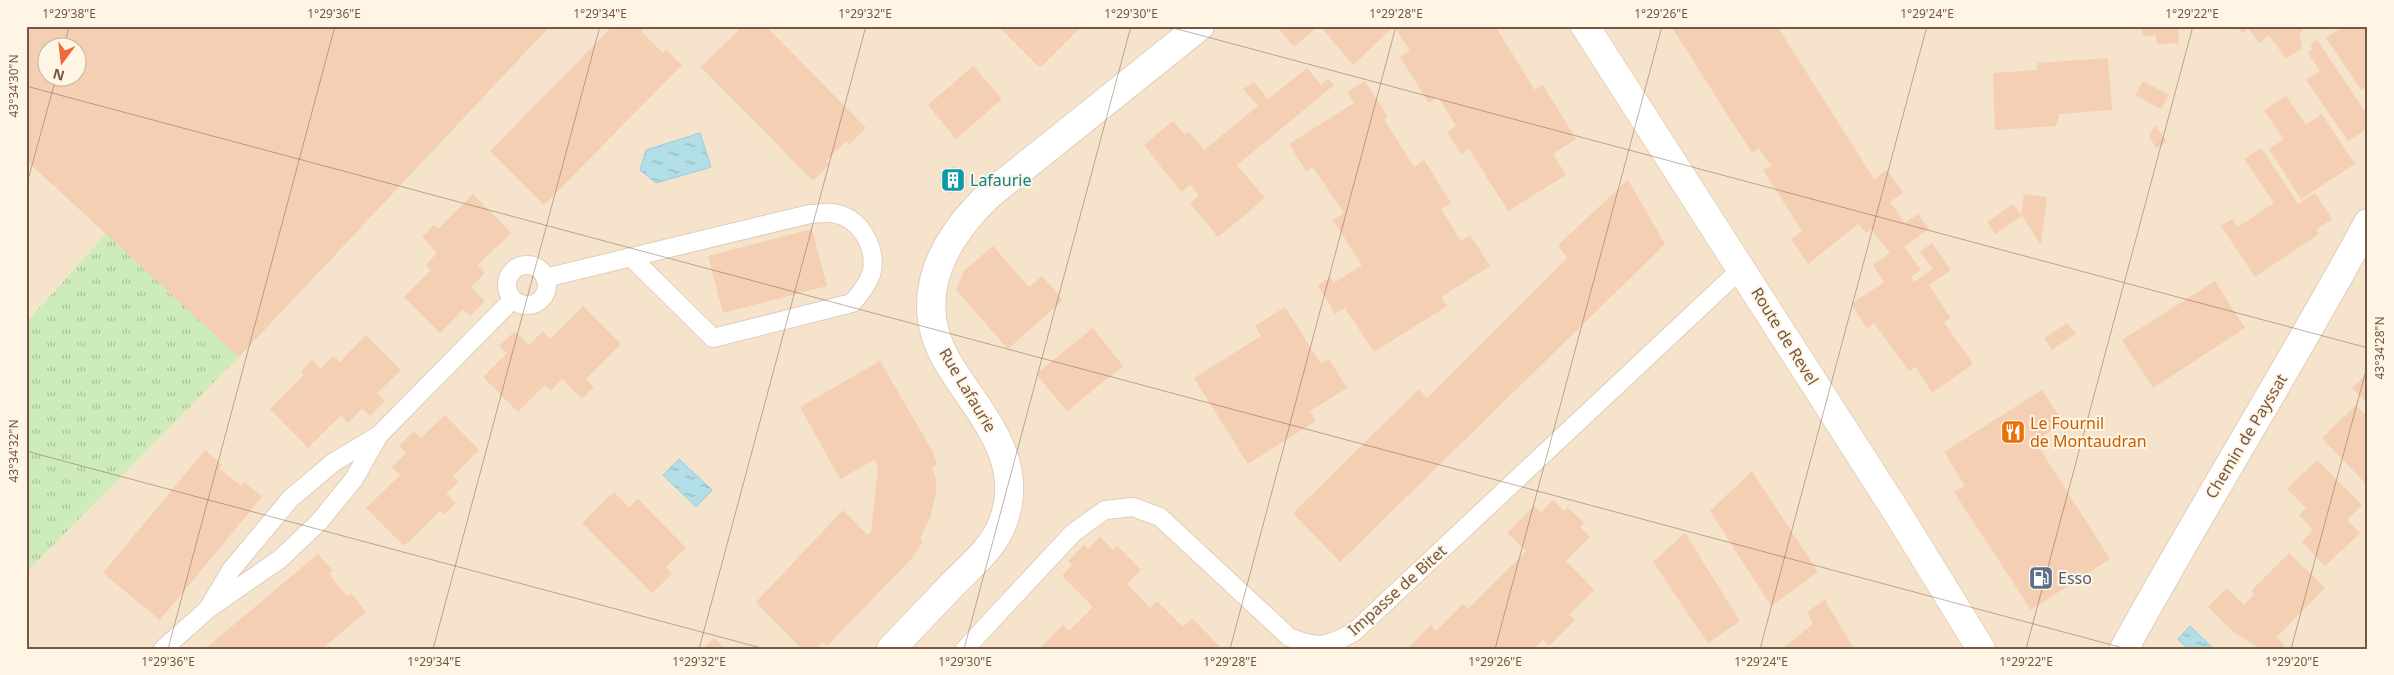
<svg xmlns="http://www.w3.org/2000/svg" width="2394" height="675" font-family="'Noto Sans',sans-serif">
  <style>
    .residential { fill: #f5e3cb }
    .grass { fill: url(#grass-tufts); fill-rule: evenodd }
    .water { fill: url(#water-ripples); stroke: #97ceda }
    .building { fill: #f4cfb3; fill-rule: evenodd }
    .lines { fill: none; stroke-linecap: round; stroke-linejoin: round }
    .lane-casing { stroke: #e1cdb9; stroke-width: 20 }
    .street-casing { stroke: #e1cdb9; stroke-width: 30 }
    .secondary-casing { stroke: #e9d0b9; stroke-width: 30 }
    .lane { stroke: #fff; stroke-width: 18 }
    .street { stroke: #fff; stroke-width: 28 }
    .secondary { stroke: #fff; stroke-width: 28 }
    .ticks { fill: none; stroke: #745745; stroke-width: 1; stroke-opacity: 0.45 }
    .labels { text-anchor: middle; stroke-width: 4; stroke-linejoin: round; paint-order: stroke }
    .culture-label { font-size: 16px; fill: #0d838f; stroke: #fff5e4; text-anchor: start }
    .street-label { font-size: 16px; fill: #745745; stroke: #fff5e4 }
    .food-label { font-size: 16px; fill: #c56008; stroke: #fff5e4; text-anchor: start }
    .service-label { font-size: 16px; fill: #4e5e75; stroke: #fff5e4; text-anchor: start }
    .neatline { fill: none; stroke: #745745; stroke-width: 2 }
    .ticks-label { font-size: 12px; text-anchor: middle; fill: #745745 }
  </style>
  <defs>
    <pattern id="grass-tufts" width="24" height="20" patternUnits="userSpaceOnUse" patternTransform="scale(1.25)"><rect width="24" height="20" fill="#ceebbb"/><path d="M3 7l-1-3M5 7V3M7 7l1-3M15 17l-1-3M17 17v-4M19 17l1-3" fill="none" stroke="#acc19a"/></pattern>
    <pattern id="water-ripples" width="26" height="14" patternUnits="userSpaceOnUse" patternTransform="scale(1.25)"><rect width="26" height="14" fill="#b1dee7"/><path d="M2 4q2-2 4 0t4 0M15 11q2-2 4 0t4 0" fill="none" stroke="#95b7bd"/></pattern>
  </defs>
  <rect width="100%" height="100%" fill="#fdf2dd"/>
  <!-- residential -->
  <g class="residential">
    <polygon points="550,26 2368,26 2368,649 26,649 26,573 239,357"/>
    <polygon points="26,160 106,234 26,321"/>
  </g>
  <!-- grass -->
  <path class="grass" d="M26 26H550L239 357 26 573V322L106 234 26 160ZM48 48H78V78H48Z"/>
  <!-- water -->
  <g class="water">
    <polygon points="700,133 711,167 656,183 640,170 646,150"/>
    <polygon points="679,459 712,490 696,507 663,475"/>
    <polygon points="2190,626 2214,649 2188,649 2178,639"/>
  </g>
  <!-- building -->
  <g class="building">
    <path d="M26 26H550L239 357 26 160ZM48 48H78V78H48Z"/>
    <polygon points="613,26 643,26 644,28 641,31 663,53 666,50 682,65 544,205 490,151"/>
    <polygon points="743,26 766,26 866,128 849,145 846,141 826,161 829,165 813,181 701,67"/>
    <polygon points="1002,26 1082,26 1040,68 1000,28"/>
    <polygon points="1276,26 1312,26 1315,29 1294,47"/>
    <polygon points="1320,26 1394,26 1353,65"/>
    <polygon points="1394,26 1495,26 1535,90 1543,85 1576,139 1553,154 1566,175 1508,211 1469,149 1461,154 1447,132 1456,126 1438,97 1429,103 1400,57 1410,51"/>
    <polygon points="1671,26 1777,26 1874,179 1887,170 1903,193 1890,202 1905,223 1918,214 1929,229 1904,247 1921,270 1911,277 1914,282 1933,269 1920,252 1932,243 1951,270 1929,285 1951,318 1944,322 1973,364 1932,393 1916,367 1909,371 1874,323 1867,328 1851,304 1884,282 1873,265 1890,253 1871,229 1866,233 1858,224 1808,264 1791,239 1802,231 1763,170 1771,166 1759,148 1752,153"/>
    <polygon points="2142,26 2178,26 2179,43 2157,44 2156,35 2143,36"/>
    <polygon points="2237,26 2299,26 2303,31 2299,33 2302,48 2286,59 2269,35 2259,43 2248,28 2242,33"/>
    <polygon points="2344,26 2368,26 2368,85 2361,90 2326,38"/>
    <polygon points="2317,40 2368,116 2368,128 2348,141 2306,80 2320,71 2308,53 2313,49 2310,45"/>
    <polygon points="2108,58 2112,110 2059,114 2056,126 1995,130 1993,73 2037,70 2037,63"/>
    <polygon points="973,66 1002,99 956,139 928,105"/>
    <polygon points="1307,68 1321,85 1328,79 1334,85 1237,165 1265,198 1218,237 1190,203 1199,196 1190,184 1181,192 1144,145 1173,121 1185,135 1189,132 1204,150 1258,106 1243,89 1254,82 1268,99"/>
    <polygon points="1365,81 1388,117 1384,119 1414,167 1424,160 1451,203 1441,209 1461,241 1470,235 1490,266 1441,297 1447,306 1374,352 1345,308 1335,314 1318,285 1331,277 1334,283 1362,265 1333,220 1344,213 1313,167 1306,171 1289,144 1354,103 1347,92"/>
    <polygon points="2143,81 2169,95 2161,109 2135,95"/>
    <polygon points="2286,96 2306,125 2322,114 2355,164 2301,199 2269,149 2284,139 2264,111"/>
    <polygon points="2155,125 2167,142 2156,148 2149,136"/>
    <polygon points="2261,148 2298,204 2315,193 2332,219 2316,230 2319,234 2255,277 2221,226 2232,219 2238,227 2274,203 2244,159"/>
    <polygon points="954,166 967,180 951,194 939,180"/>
    <polygon points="1628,180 1665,244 1340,562 1293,513 1419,389 1427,398 1567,258 1558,245"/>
    <polygon points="473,194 511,233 478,265 485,273 471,287 485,301 470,316 463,309 440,333 404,297 431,270 426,265 437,253 422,237 434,225 438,229"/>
    <polygon points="2024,194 2047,197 2041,245 2021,214"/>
    <polygon points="2013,204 2022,216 1995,234 1987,222"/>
    <polygon points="812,229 827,286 723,313 708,256"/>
    <polygon points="993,246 1029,287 1042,276 1063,300 1008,349 956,290 964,271"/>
    <polygon points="2215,281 2245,328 2153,388 2122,340"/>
    <polygon points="583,306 621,344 586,379 594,387 582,399 562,379 551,391 545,385 518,412 483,377 507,353 499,346 515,331 529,345 543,331 550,339"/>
    <polygon points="1285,307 1321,364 1329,359 1347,388 1310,411 1316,421 1248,464 1194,378 1261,336 1255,326"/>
    <polygon points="2067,323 2076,334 2052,350 2044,338"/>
    <polygon points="1093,328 1123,366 1067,411 1036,374"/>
    <polygon points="366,335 401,370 377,393 385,401 370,416 362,408 348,423 341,415 308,448 270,409 304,375 301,371 312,360 321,369 333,356 340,362"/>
    <polygon points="880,361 933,452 937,464 932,467 936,479 936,492 930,518 920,539 923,542 911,559 827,646 823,642 816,649 802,649 756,602 843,510 867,535 871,532 878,467 874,460 840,479 800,407"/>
    <polygon points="2368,372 2368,404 2352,388"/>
    <polygon points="2042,390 2064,423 2035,441 2110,559 2031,610 1954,492 1965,486 1944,452"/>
    <polygon points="2356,405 2368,418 2368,486 2322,438"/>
    <polygon points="445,415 479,450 453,476 458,482 446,494 456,503 444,514 440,511 404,546 366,508 400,475 392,467 406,453 399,446 414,431 421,438"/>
    <polygon points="205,450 222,465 219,468 241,486 244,482 262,497 160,620 103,573"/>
    <polygon points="2317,460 2362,505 2347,520 2360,533 2325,566 2302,542 2313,530 2299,515 2306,508 2287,489"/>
    <polygon points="1752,471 1818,572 1771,606 1710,511"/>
    <polygon points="614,492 629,507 638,499 686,548 666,567 672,574 652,593 582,523"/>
    <polygon points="1553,500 1564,511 1567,507 1584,523 1580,527 1590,537 1566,561 1594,590 1569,615 1575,620 1549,646 1543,639 1534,649 1407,649 1431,625 1436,631 1463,604 1468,609 1526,551 1507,533 1534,506 1541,512"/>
    <polygon points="1685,533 1740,621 1708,643 1653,562"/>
    <polygon points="1100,537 1113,550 1117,545 1141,570 1127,584 1150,608 1157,601 1183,627 1192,618 1222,649 1039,649 1063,625 1069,631 1093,607 1062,576 1072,565 1068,561 1084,545 1088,549"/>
    <polygon points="2289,553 2325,588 2277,637 2287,649 2261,649 2234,632 2208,607 2227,588 2244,605 2254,594 2251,591"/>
    <polygon points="318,554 333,571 329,574 347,596 351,593 366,612 322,649 205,649"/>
    <polygon points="1825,600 1854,649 1782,649 1813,624 1807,612"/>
    <polygon points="714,638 725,649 703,649"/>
  </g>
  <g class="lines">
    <defs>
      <g id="lane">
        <circle cx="527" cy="285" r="20"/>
        <path d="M545 278 810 214C818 214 826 212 833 213 860 217 876 246 872 271 869 283 860 294 852 303L713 338 631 257"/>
        <polyline points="208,609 231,570 291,498 334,462 379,435 512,300"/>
        <polyline points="163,649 208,609 280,559 319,522 354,479 379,435"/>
        <path d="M965 649 1073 533 1105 510 1133 507 1160 517 1289 637C1319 649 1326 647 1354 632L1742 268"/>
      </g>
      <g id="street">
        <path d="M891 649C912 627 933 605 954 583 972 565 994 547 1003 522 1027 458 977 412 947 361 910 297 943 239 990 194L1200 26"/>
        <path d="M2124 649C2203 505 2290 367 2368 223"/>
      </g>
      <polyline id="secondary" points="1585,26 1898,514 1981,649"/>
    </defs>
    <!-- lane casing -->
    <use href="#lane" class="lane-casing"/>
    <!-- street casing -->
    <use href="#street" class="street-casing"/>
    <!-- secondary casing -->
    <use href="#secondary" class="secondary-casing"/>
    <!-- lane -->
    <use href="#lane" class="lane"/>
    <!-- street -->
    <use href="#street" class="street"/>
    <!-- secondary -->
    <use href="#secondary" class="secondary"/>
  </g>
  <!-- ticks -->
  <path class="ticks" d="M1166 26 2368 348M64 48 69 26M26 86 2127 649M26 187 56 78M26 451 765 649M168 649 335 26M433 649 600 26M699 649 866 26M964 649 1131 26M1230 649 1396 26M1495 649 1662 26M1760 649 1927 26M2026 649 2193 26M2291 649 2368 363"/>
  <!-- icons -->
  <defs>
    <symbol id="building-square" viewBox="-11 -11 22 22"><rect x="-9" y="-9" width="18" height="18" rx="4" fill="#0f9aa8" stroke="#fff5e4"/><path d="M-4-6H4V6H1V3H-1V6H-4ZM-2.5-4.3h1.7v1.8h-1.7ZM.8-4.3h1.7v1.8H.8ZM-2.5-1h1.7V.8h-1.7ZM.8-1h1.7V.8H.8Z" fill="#fff"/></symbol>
    <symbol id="restaurant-square" viewBox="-11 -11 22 22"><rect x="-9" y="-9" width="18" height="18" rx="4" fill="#e8710a" stroke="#fff5e4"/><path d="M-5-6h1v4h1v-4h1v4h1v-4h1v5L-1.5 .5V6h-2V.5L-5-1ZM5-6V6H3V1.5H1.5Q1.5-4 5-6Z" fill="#fff"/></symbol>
    <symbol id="fuel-square" viewBox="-11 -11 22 22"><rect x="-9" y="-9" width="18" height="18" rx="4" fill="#5c6f8a" stroke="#fff5e4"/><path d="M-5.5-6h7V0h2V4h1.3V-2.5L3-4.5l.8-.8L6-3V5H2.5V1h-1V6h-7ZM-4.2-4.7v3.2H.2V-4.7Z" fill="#fff"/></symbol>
  </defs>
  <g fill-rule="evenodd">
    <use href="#building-square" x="939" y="166" width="28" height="28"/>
    <use href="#restaurant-square" x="1999" y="418" width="28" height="28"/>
    <use href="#fuel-square" x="2027" y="564" width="28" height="28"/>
  </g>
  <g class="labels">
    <!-- culture labels -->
    <g class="culture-label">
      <text x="970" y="186">Lafaurie</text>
    </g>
    <!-- street labels -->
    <g class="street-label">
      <text transform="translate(1785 336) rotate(58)" y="6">Route de Revel</text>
      <text transform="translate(968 390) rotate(59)" y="6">Rue Lafaurie</text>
      <text transform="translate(2246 436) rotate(-59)" y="6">Chemin de Payssat</text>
      <text transform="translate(1397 590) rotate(-42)" y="6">Impasse de Bitet</text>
    </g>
    <!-- food labels -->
    <g class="food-label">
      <text x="2030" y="429">Le Fournil<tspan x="2030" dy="18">de Montaudran</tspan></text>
    </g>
    <!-- service labels -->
    <g class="service-label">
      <text x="2058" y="584">Esso</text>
    </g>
  </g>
  <!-- border -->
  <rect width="2394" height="675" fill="none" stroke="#fff5e4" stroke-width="55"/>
  <!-- north arrow -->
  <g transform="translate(62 62) rotate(195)"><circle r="24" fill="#fff5e4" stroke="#c7b6a4"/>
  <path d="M0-4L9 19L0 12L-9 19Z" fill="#f0673a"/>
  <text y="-8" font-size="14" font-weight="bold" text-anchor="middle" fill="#745745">N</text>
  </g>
  <rect x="28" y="28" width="2338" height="620" class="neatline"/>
  <g class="ticks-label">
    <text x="69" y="18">1°29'38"E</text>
    <text x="334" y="18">1°29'36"E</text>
    <text x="600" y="18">1°29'34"E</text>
    <text x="865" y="18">1°29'32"E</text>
    <text x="1131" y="18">1°29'30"E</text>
    <text x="1396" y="18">1°29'28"E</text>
    <text x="1661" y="18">1°29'26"E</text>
    <text x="1927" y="18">1°29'24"E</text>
    <text x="2192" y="18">1°29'22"E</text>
    <text transform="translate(14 86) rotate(-90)" y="4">43°34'30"N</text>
    <text transform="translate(2380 348) rotate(-90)" y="4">43°34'28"N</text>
    <text transform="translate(14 451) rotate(-90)" y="4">43°34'32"N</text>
    <text x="168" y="666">1°29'36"E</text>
    <text x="434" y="666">1°29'34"E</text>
    <text x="699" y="666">1°29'32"E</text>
    <text x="965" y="666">1°29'30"E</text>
    <text x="1230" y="666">1°29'28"E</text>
    <text x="1495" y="666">1°29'26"E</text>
    <text x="1761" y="666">1°29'24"E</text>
    <text x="2026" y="666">1°29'22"E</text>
    <text x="2292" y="666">1°29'20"E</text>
  </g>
</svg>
